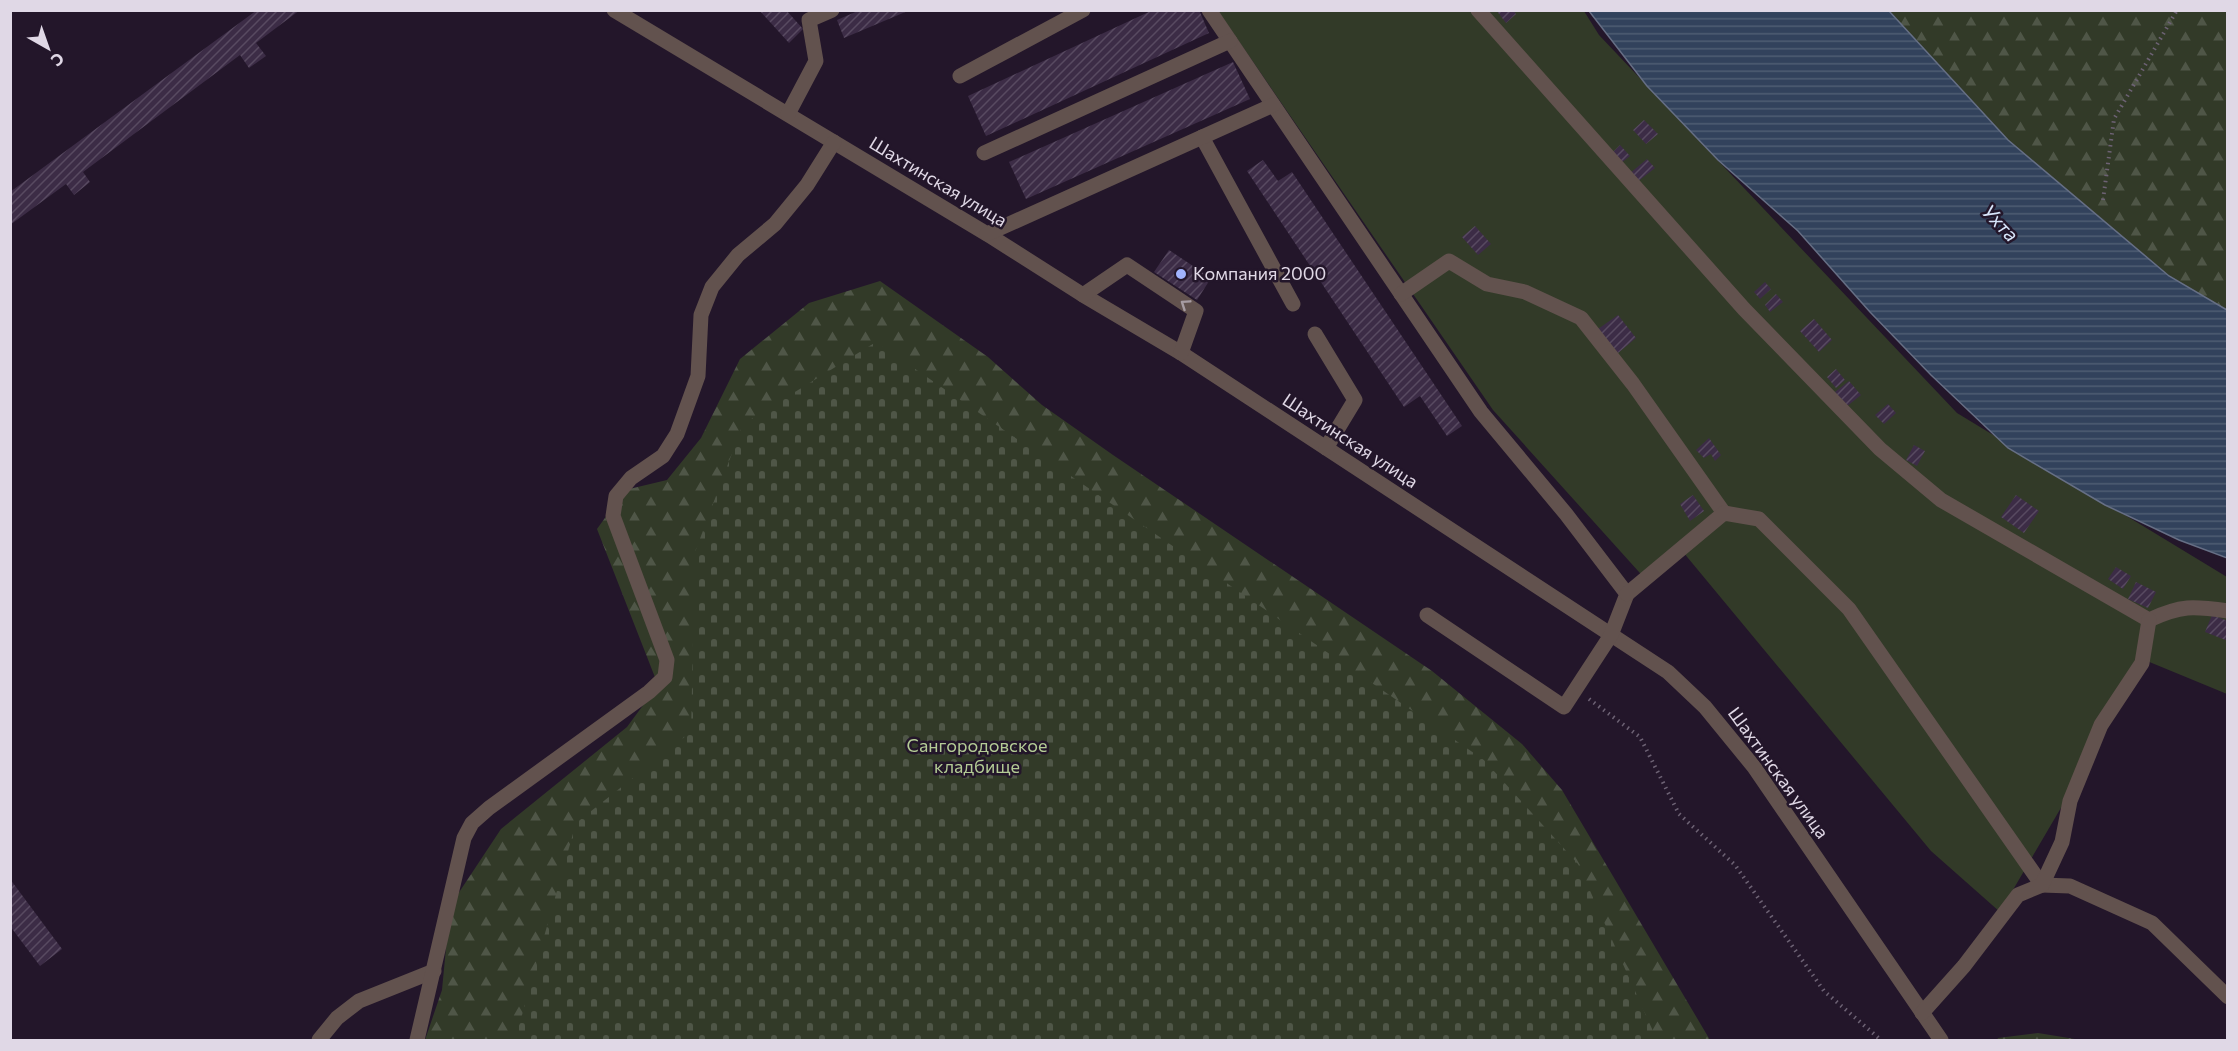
<svg xmlns="http://www.w3.org/2000/svg" width="2238" height="1051" font-family="Commissioner,sans-serif">
  <style>
    .forest { fill: url(#forest-firs) }
    .cemetery { fill: url(#cemetery-stones) }
    .garden { fill: #323a28 }
    .water { fill: url(#water-rules); stroke: #666f85; stroke-width: 1.5 }
    .building { fill: url(#building-hatch) }
    .lines { fill: none; stroke-linecap: round; stroke-linejoin: round }
    .path { stroke: #6d6274; stroke-width: 4; stroke-dasharray: 1.5 4.5; stroke-linecap: butt }
    .minor { stroke: #62524e; stroke-width: 15 }
    .oneway { stroke: #a79ca2 }
    .poi-dot { fill: #a1b3fd; stroke: #23162a; stroke-width: 2 }
    .labels { text-anchor: middle; stroke-width: 5; stroke-linejoin: round; paint-order: stroke }
    .street-label { font-size: 18px; fill: #e0d8e6; stroke: #23162a }
    .poi-label { font-size: 18px; fill: #e0d8e6; stroke: #23162a; text-anchor: start }
    .park-label { font-size: 18px; fill: #b4cc95; stroke: #23162a }
    .water-label { font-size: 20px; font-style: italic; fill: #d8e5fa; stroke: #23162a }
  </style>
  <defs>
    <pattern id="forest-firs" width="22" height="20" patternUnits="userSpaceOnUse" patternTransform="scale(1.5)"><rect width="22" height="20" fill="#323a28"/><path d="M5 1l3.5 6h-7zM16 11l3.5 6h-7z" fill="#4f5647"/></pattern>
    <pattern id="cemetery-stones" width="16" height="16" patternUnits="userSpaceOnUse" patternTransform="scale(1.5)"><rect width="16" height="16" fill="#323a28"/><path d="M2 7V4a2 2 0 0 1 4 0v3zM10 15v-3a2 2 0 0 1 4 0v3z" fill="#4f5647"/></pattern>
    <pattern id="water-rules" width="6" height="5" patternUnits="userSpaceOnUse" patternTransform="scale(1.5)"><rect width="6" height="5" fill="#32425c"/><path d="M0 2.5h6" fill="none" stroke="#4f5d73"/></pattern>
    <pattern id="building-hatch" width="6" height="6" patternUnits="userSpaceOnUse" patternTransform="scale(1.5)"><rect width="6" height="6" fill="#3c2c46"/><path d="M-1 1l2-2M0 6l6-6M5 7l2-2" fill="none" stroke="#584a61"/></pattern>
  </defs>
  <rect width="100%" height="100%" fill="#23162a"/>
  <!-- forest -->
  <g class="forest">
    <polygon points="1889,11 2227,11 2227,310 2169,276 2008,140"/>
    <polygon points="880,281 988,357 1042,405 1113,455 1432,671 1522,744 1562,790 1710,1040 425,1040 442,990 450,906 501,829 627,727 658,685 597,529 625,490 667,480 701,438 740,359 809,303"/>
    <polygon points="2038,1033 2081,1040 1997,1040 1998,1038"/>
  </g>
  <!-- cemetery -->
  <polygon class="cemetery" points="876,342 1484,760 1578,864 1657,1040 515,1040 576,823 691,732 695,552 743,424"/>
  <!-- garden -->
  <polygon class="garden" points="1218,11 1584,11 1599,35 1957,413 2227,577 2227,694 2147,661 2000,912 1931,851 1683,552 1648,582 1493,410"/>
  <!-- water -->
  <polygon class="water" points="1589,11 1889,11 2008,140 2169,276 2227,310 2227,558 2179,540 2105,505 2008,448 1931,375 1870,312 1798,231 1718,160 1647,86"/>
  <!-- building -->
  <g class="building">
    <polygon points="257,10 300,10 256,43 266,56 249,68 240,55 83,172 90,182 74,195 66,184 10,225 10,192"/>
    <polygon points="759,10 786,10 803,29 789,43"/>
    <polygon points="860,10 910,10 844,38 837,20"/>
    <polygon points="1153,10 1199,10 1209,33 986,136 968,96"/>
    <polygon points="1496,10 1513,10 1516,14 1506,23"/>
    <polygon points="1233,62 1250,99 1026,199 1009,162"/>
    <polygon points="1644,120 1658,134 1646,144 1633,130"/>
    <polygon points="1620,145 1630,156 1620,164 1611,154"/>
    <polygon points="1647,159 1655,168 1636,183 1629,174"/>
    <polygon points="1263,160 1278,181 1292,172 1462,426 1447,436 1420,396 1404,407 1247,171"/>
    <polygon points="1475,226 1491,244 1478,255 1462,237"/>
    <polygon points="1169,250 1211,278 1197,300 1154,272"/>
    <polygon points="1765,282 1771,289 1760,299 1754,292"/>
    <polygon points="1776,294 1783,302 1770,312 1765,305"/>
    <polygon points="1618,315 1636,338 1618,353 1598,329"/>
    <polygon points="1814,319 1832,340 1819,352 1800,331"/>
    <polygon points="1836,369 1845,380 1836,388 1827,377"/>
    <polygon points="1849,381 1861,395 1846,407 1835,392"/>
    <polygon points="1888,404 1896,413 1884,424 1875,415"/>
    <polygon points="1709,438 1721,455 1715,461 1711,454 1704,458 1696,450"/>
    <polygon points="1914,445 1925,451 1917,466 1906,460"/>
    <polygon points="1693,495 1704,511 1690,521 1680,504"/>
    <polygon points="2016,495 2039,511 2024,533 2001,517"/>
    <polygon points="2116,567 2131,576 2123,589 2108,579"/>
    <polygon points="2136,582 2156,592 2148,608 2128,599"/>
    <polygon points="2212,615 2228,621 2228,641 2205,632"/>
    <polygon points="10,879 62,949 40,966 10,926"/>
  </g>
  <g class="lines">
    <!-- path -->
    <g class="path">
      <polyline points="2103,200 2114,119 2177,10"/>
      <polyline points="1589,699 1640,737 1679,814 1735,865 1824,991 1881,1040"/>
    </g>
    <!-- minor -->
    <g class="minor">
      <polyline points="614,10 987,234 1083,295 1181,353 1668,672 1705,707 1754,767 1941,1040"/>
      <polyline points="1209,10 1481,412 1566,514 1627,594 1611,635 1564,707 1427,615"/>
      <path d="M1478 10 1744 309 1880 449 1941 500 2149 620C2181 605 2193 606 2228 611"/>
      <polyline points="960,76 1083,10"/>
      <polyline points="788,114 816,61 809,20 832,10"/>
      <polyline points="1202,137 1293,304"/>
      <polyline points="984,153 1230,41"/>
      <polyline points="987,234 1273,105"/>
      <polyline points="1401,294 1449,261 1487,284 1525,292 1581,318 1633,384 1724,513"/>
      <polyline points="1083,295 1127,265 1196,311 1181,353"/>
      <polyline points="1315,334 1355,400 1326,448"/>
      <polyline points="1627,594 1724,513 1759,519 1849,609 2042,885 2070,886 2152,923 2228,997"/>
      <polyline points="1922,1013 1964,966 2018,895 2042,885 2062,842 2070,801 2101,725 2142,663 2149,620"/>
      <polyline points="319,1040 337,1018 359,1001 434,971"/>
      <polyline points="417,1040 464,838 472,823 489,808 649,692 665,677 667,660 613,516 616,496 631,478 663,456 677,434 698,376 701,315 712,287 738,255 775,224 807,185 834,142"/>
    </g>
  </g>
  <!-- one-way arrows -->
  <defs><path id="oneway-chevron" d="M-2-3.5L2.5 0L-2 3.5" fill="none" stroke-width="1.6" stroke-linecap="round" stroke-linejoin="round" transform="scale(1.5)"/></defs>
  <use class="oneway" href="#oneway-chevron" transform="translate(1185 304) rotate(-146)"/>
  <!-- markers -->
  <circle class="poi-dot" cx="1181" cy="274" r="6"/>
  <g class="labels">
    <!-- street labels -->
    <g class="street-label">
      <text transform="translate(938 182) rotate(31)" y="6">Шахтинская улица</text>
      <text transform="translate(1350 441) rotate(33)" y="6">Шахтинская улица</text>
      <text transform="translate(1778 773) rotate(54)" y="6">Шахтинская улица</text>
    </g>
    <!-- poi labels -->
    <g class="poi-label">
      <text x="1193" y="280">Компания 2000</text>
    </g>
    <!-- park labels -->
    <g class="park-label">
      <text x="977" y="752">Сангородовское<tspan x="977" dy="21">кладбище</tspan></text>
    </g>
    <!-- water labels -->
    <g class="water-label">
      <text transform="translate(2000 223) rotate(46)" y="7">Ухта</text>
    </g>
  </g>
  <!-- border -->
  <rect width="2238" height="1051" fill="none" stroke="#e0d8e6" stroke-width="24"/>
  <!-- north arrow -->
  <g transform="translate(48 48) rotate(140)" stroke="#23162a" stroke-width="4.5" paint-order="stroke">
  <path d="M0-4.5L10 22L0 15L-10 22Z" fill="#e0d8e6"/>
  <text y="-9" font-size="16" font-weight="bold" text-anchor="middle" fill="#e0d8e6">С</text>
  </g>
</svg>
